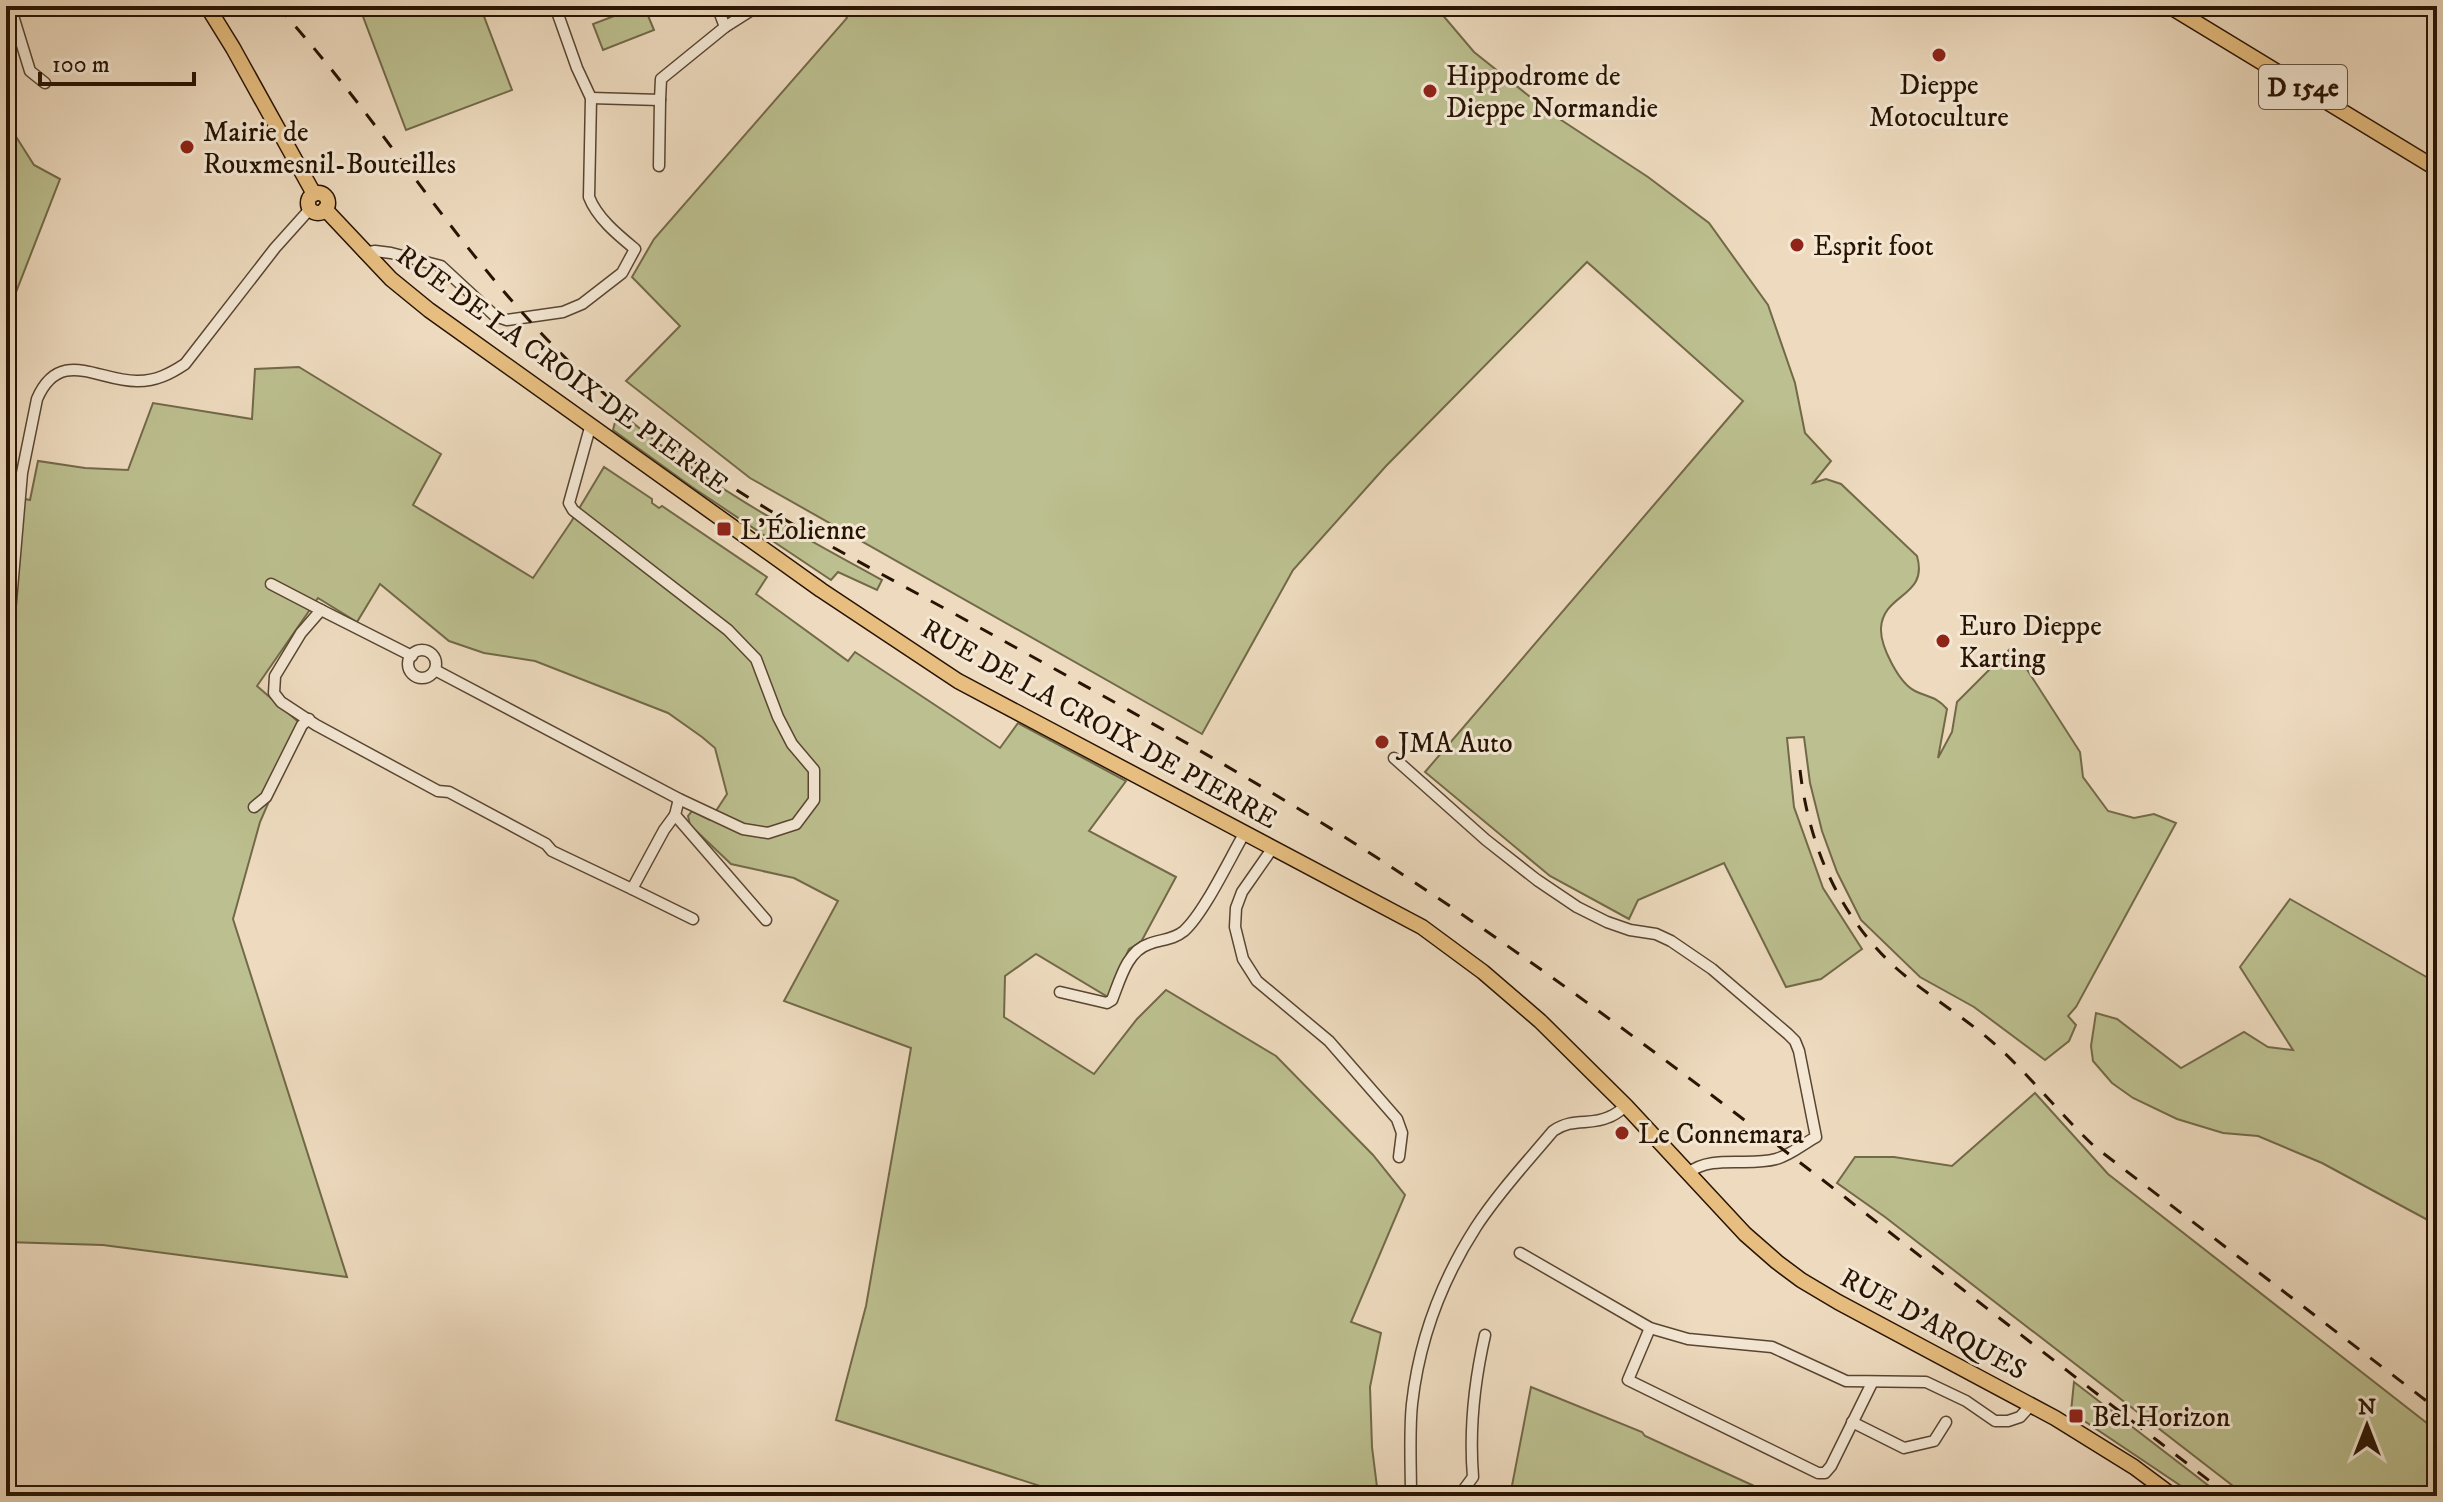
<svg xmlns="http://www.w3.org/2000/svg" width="2443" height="1502" font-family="'IM FELL DW Pica',serif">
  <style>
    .green { fill: #bcbf8f; stroke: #726948; stroke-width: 2 }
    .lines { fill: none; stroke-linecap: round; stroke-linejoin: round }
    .minor-casing { stroke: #594531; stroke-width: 13 }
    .major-casing { stroke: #271302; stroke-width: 17 }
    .minor { stroke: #f4e8d5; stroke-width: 10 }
    .major { stroke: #e7be80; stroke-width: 14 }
    .rail { stroke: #271302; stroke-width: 3; stroke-dasharray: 14 14; stroke-linecap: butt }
    .poi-dot { fill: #8f2418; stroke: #f4e8d5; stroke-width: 3 }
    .labels { text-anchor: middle; stroke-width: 6; stroke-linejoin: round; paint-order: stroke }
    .shield { fill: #f4e8d5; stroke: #645341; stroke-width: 2 }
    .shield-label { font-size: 26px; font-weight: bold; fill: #271302 }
    .poi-label { font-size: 28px; fill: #271302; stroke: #f4e8d5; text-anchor: start }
    .street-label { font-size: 28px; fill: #271302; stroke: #f4e8d5 }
  </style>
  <rect width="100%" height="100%" fill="#eedbbf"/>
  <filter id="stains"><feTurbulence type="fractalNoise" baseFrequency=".0025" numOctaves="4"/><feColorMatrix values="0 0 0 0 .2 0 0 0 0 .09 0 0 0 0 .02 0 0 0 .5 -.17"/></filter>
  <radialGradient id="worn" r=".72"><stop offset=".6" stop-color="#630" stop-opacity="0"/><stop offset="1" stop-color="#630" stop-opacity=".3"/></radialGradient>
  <!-- green -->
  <g class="green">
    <polygon points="359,6 480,6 512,90 406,130"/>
    <polygon points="640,6 644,6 654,30 603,50 593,24"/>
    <path d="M840 6H1435L1474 52 1549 112 1648 177 1709 223 1768 305 1795 383 1805 433 1831 461 1813 483 1826 479 1841 484 1917 556C1929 597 1883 593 1881 628 1880 646 1899 683 1915 691 1929 698 1936 696 1947 709L1938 758 1952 732 1957 702 2011 648 2019 657 2080 752 2083 777 2108 811 2134 818 2154 814 2176 823 2076 1007 2068 1016 2076 1025 2069 1041 2045 1060 1974 1007 1920 977 1861 920 1837 872 1822 831 1810 783 1804 737 1787 738 1794 807 1823 888 1862 949 1821 979 1786 987 1724 863 1638 900 1629 919 1550 876 1425 772 1743 401 1587 262 1386 466 1293 570 1202 734 750 478 626 381 680 326 632 277 654 239 847 18Z"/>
    <polygon points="6,125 15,135 34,165 60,179 6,318"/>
    <polygon points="299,367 441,454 413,505 533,578 571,522 604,467 652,499 652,503 659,508 662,506 767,577 756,594 848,661 855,652 1000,748 1018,723 1126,781 1089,831 1176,877 1141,942 1129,949 1108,997 1036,954 1005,976 1004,1017 1094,1074 1137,1019 1166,990 1276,1056 1373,1155 1405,1195 1351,1322 1381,1333 1370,1387 1372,1447 1378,1495 1071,1496 836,1420 866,1306 911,1048 784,1001 838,901 794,878 731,864 690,825 688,816 692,811 710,820 727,794 715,748 702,737 668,713 535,661 484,653 449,641 380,584 357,622 318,598 257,686 302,725 260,822 233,919 347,1277 103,1245 6,1242 6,495 30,500 38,461 85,468 128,470 153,403 252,419 255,369"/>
    <path d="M618 410C697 480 790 530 882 580L877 590 838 572 831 580 692 487 613 430Z"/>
    <polygon points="2290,899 2437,983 2437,1225 2322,1163 2258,1136 2223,1133 2177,1119 2133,1098 2112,1083 2093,1061 2091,1046 2096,1013 2117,1019 2181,1068 2244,1032 2268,1047 2293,1050 2240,967"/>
    <polygon points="2035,1093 2108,1174 2437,1431 2437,1496 2246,1496 1885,1217 1837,1183 1855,1157 1894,1157 1952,1166"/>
    <polygon points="2074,1382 2222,1496 2196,1496 2071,1412"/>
    <polygon points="1531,1387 1642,1432 1645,1436 1776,1496 1510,1496"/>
  </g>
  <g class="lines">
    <defs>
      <g id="minor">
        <polyline points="10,6 30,71 45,83"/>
        <polyline points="717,6 725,27"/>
        <polyline points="591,98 660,100 661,79 725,27 758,6"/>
        <polyline points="659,166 660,100"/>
        <path d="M364 253 375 251 391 253 441 266 495 316 507 320 563 312 582 304 622 273 635 249C618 235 597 218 589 197L591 98 577 68 555 6"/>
        <polyline points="271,584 321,610"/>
        <circle cx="422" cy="664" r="14"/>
        <polyline points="412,656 321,610 301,633 275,676 274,693 281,702 316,725 438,791 449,792 546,844 552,851 632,889 664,830 675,815"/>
        <path d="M6 659 22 473 37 399C60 346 99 382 138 381 156 381 170 374 185 364L275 248 310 209"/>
        <polyline points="435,670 679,799 743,829 768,833 796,824 814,800 814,770 792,744 778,717 756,659 728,630 573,510 569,503 591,424"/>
        <path d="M1394 758 1486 840 1537 880 1577 907 1607 922 1630 930 1656 934 1671 941 1712 969 1788 1034 1795 1041 1799 1051 1816 1137C1803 1144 1791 1155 1776 1159 1748 1167 1712 1154 1688 1173"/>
        <polyline points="679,799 675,815 766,920"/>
        <polyline points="254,807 266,797 302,725 309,719"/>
        <polyline points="1272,849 1242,892 1236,908 1235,927 1243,959 1257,981 1329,1041 1397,1119 1402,1133 1399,1157"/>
        <polyline points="632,889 693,919"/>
        <path d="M1060 992 1107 1003 1112 1000C1120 980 1127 951 1149 944 1162 939 1173 940 1184 931 1204 913 1229 860 1244 834"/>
        <polyline points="1520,1253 1650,1328 1688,1339 1772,1347 1846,1381 1926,1382 1966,1401 1995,1421 2008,1421 2020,1417 2031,1405"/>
        <polyline points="1650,1328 1628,1380 1818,1473 1825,1473 1831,1466 1872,1383"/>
        <polyline points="1852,1422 1904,1448 1934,1441 1946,1422"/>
        <path d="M1411 1496C1411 1467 1409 1432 1412 1404 1419 1341 1442 1280 1476 1227 1498 1193 1527 1162 1553 1131 1573 1117 1590 1126 1609 1117 1615 1115 1621 1110 1626 1106"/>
        <path d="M1459 1496 1473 1477C1469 1428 1474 1383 1485 1335"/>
      </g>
      <g id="major">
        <polyline points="207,6 233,48 314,194"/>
        <polyline points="2169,6 2437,169"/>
        <circle cx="318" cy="203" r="10"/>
        <polyline points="325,209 391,279 429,310 821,590 958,681 1422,927 1483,972 1540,1021 1626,1106 1745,1234 1777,1262 1801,1280 1838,1302 2055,1418 2134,1467 2173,1496"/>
      </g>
    </defs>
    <!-- minor casing -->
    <use href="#minor" class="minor-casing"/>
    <!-- major casing -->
    <use href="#major" class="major-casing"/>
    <!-- minor -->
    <use href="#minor" class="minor"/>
    <!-- major -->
    <use href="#major" class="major"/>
    <!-- rail -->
    <g class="rail">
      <path d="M277 6C392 131 475 284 606 395 714 486 830 546 953 613 1091 689 1229 764 1362 848 1530 956 1688 1076 1846 1198 1973 1298 2101 1397 2229 1496"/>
      <path d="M1800 770C1809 846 1839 916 1896 968 1928 996 1966 1018 1997 1046 2032 1078 2061 1115 2095 1147L2437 1409"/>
    </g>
  </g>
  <!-- markers -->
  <g class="poi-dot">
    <circle cx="1939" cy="55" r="8"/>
    <circle cx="1430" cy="91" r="8"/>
    <circle cx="187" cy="147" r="8"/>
    <circle cx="1797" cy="245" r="8"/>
    <rect x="716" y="521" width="16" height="16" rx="4"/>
    <circle cx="1943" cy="641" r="8"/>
    <circle cx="1382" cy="742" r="8"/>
    <circle cx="1622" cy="1133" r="8"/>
    <rect x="2068" y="1408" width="16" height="16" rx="4"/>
  </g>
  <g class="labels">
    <!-- shield labels -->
    <rect class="shield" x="2259" y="65" width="88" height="44" rx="6"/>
    <g class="shield-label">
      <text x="2303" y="96">D 154e</text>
    </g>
    <!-- poi labels -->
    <g class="poi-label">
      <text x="1446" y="85">Hippodrome de<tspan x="1446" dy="32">Dieppe Normandie</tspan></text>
      <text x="1939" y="94" text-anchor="middle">Dieppe<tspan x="1939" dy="32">Motoculture</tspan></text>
      <text x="203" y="141">Mairie de<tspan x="203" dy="32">Rouxmesnil-Bouteilles</tspan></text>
      <text x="1813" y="255">Esprit foot</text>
      <text x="740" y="539">L'Éolienne</text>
      <text x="1959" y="635">Euro Dieppe<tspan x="1959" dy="32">Karting</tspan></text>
      <text x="1398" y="752">JMA Auto</text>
      <text x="1638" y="1143">Le Connemara</text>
      <text x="2092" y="1426">Bel Horizon</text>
    </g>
    <!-- street labels -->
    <g class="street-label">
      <text transform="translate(563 369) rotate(36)" y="10">RUE DE LA CROIX DE PIERRE</text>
      <text transform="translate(1100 723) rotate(29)" y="10">RUE DE LA CROIX DE PIERRE</text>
      <text transform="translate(1934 1323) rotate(28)" y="10">RUE D'ARQUES</text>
    </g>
  </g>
  <!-- margin -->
  <rect width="2443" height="1502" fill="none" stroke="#eedbbf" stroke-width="32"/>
  <rect x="8" y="8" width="2427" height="1486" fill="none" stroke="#271302" stroke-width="4"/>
  <rect x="16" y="16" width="2411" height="1470" fill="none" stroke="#271302" stroke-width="2"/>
  <!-- north arrow -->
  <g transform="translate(2367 1426)" stroke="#f4e8d5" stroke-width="6" paint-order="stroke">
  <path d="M0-6L14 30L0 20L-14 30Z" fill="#271302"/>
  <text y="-12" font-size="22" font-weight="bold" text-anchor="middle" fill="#271302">N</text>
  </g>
  <!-- scale -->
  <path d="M40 72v12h154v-12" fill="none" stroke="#271302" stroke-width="4"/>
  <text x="52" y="72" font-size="24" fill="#271302" stroke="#f4e8d5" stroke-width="6" paint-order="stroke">100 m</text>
  <rect width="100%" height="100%" filter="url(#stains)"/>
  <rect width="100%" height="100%" fill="url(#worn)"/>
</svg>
